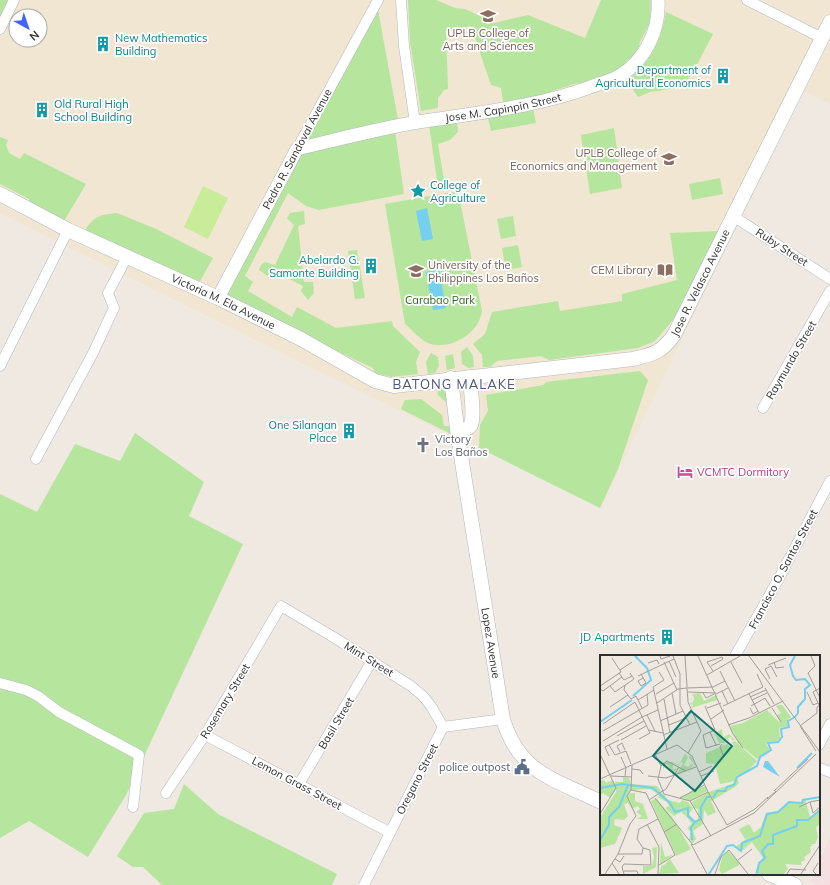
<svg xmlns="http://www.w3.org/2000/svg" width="830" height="885" font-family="Mulish,sans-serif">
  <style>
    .education { fill: #f0e6d1; fill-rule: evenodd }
    .medical { fill: #f5dfe0 }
    .green { fill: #b6e59e }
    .pitch { fill: #c9ec9a }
    .water { fill: #75cff0 }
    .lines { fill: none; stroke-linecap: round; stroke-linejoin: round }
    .minor-casing { stroke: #b4b7c1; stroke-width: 11 }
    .tertiary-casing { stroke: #b4b7c1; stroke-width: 14 }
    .secondary-casing { stroke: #b4b7c1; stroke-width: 15 }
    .minor { stroke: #fff; stroke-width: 10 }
    .tertiary { stroke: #fff; stroke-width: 13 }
    .secondary { stroke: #fff; stroke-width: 14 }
    .labels { text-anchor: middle; stroke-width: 3.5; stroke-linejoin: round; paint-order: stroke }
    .education-label { font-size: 11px; fill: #785e54; stroke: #fff; text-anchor: end }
    .culture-label { font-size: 11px; fill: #0d838f; stroke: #fff; text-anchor: end }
    .street-label { font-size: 11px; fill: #2e2e2e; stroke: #fff }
    .park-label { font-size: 11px; fill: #2c6e1b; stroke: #fff }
    .worship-label { font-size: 11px; fill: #5b616d; stroke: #fff; text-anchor: start }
    .hotel-label { font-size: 11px; fill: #b23c85; stroke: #fff; text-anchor: start }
    .service-label { font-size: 11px; fill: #4e5e75; stroke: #fff; text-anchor: end }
    .quarter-label { font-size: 13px; letter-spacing: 1px; fill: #4d5680; stroke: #fff }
    .inset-river { fill: none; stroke: #75cff0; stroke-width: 2 }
    .inset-road { fill: none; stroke: #a29e99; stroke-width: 1 }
    .view { fill: #0f766e; fill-opacity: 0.15; stroke: #0f766e; stroke-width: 2 }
    .inset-edge { fill: none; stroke: #2e2e2e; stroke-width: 2 }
  </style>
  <rect width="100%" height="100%" fill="#efe9e1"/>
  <!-- education -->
  <path class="education" d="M0 0H830V36L812 73 830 38V104L803 91 600 508 554 484 293 359 0 213ZM16 16H40V40H16Z"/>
  <!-- medical -->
  <polygon class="medical" points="830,838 830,885 818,885 810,881 813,874 819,874 819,862"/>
  <!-- green -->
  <g class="green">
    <polygon points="0,0 12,0 0,26"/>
    <polygon points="408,0 436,0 455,8 465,9 495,23 528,15 585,38 601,0 651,0 650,23 640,42 638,52 634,58 627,60 624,68 601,81 598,77 591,79 581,87 578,83 552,91 549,97 520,101 518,99 503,102 501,88 491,85 471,26 446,31 448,89 444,90 438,98 438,108 421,111 410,42"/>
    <polygon points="377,4 398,120 395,131 404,194 319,210 306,206 288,193 245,276 253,282 248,291 292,317 297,307 336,328 392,321 393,326 420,352 416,362 418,374 391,377 375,373 373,368 222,297"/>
    <path d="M666 12 713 34 693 72 682 87 650 92 638 97 627 80C651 63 661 40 666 12Z"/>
    <polygon points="533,108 536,123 491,131 488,119 457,123 458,132 450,140 438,144 445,186 438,187 429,125"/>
    <polygon points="614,128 622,188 590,194 581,135"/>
    <polygon points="0,137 8,140 6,145 9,153 20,159 24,153 86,184 64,221 29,204 29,199 0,184"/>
    <polygon points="720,178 723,194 692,200 689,184"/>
    <path d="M458 191 482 311C481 316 479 322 476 326 466 340 443 351 426 342 419 338 411 329 405 324L385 204Z"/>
    <polygon points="304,211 305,224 298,226 304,282 313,282 314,293 308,300 301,291 303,286 276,272 272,279 259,270 261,265 265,262 275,265 294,225 287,218 290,213"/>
    <path d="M117 213 156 229 213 258 199 283 85 230C96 215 99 215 117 213Z"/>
    <polygon points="513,216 516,236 501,239 497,219"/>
    <polygon points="720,231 673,320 655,341 638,348 549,360 541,356 497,361 490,367 483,367 482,355 473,344 485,334 492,312 558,301 560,311 622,301 622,294 677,280 670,233"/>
    <polygon points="518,245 522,267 506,270 502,248"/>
    <polygon points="357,250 365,298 355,299 348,251"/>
    <polygon points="467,347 473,356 474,367 469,368 462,364 461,352"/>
    <polygon points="431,353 438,357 439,366 435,373 428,374 426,362"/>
    <polygon points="453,354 455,368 447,370 445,356"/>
    <polygon points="640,371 648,380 618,469 600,508 479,448 480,425 488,411 486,395 543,385 546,382"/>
    <polygon points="437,383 449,389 451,407 438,395"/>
    <polygon points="421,399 442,415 444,426 450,426 451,434 401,409 405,400"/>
    <polygon points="135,433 204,482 189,516 243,544 126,795 88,857 29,821 0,838 0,494 37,512 75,444 120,461"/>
    <polygon points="184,784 218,814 337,874 332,885 162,885 143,867 133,867 117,856 144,813 174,809"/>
  </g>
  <!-- pitch -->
  <polygon class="pitch" points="203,186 228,198 208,239 184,227"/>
  <!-- water -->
  <g class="water">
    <polygon points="427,208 433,239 422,241 416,211"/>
    <polygon points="439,270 446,308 433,310 426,272"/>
  </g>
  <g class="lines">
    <defs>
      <g id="minor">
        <polyline points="401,0 404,46 415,123"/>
        <polyline points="747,0 822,38"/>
        <polyline points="0,29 14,0"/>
        <polyline points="297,149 378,0"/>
        <polyline points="733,216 830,279"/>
        <polyline points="0,366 68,230"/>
        <polyline points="763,408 830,291"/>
        <polyline points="36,459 93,353 114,308 108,293 127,257"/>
        <polyline points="735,656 779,578 830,481"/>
        <polyline points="0,683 26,690 38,696 59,712 139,755 133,807"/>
        <polyline points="443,727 503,719"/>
        <polyline points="205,735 389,832"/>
        <polyline points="819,745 830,724"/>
        <polyline points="819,768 830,772"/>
        <polyline points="299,784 372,661"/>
        <polyline points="166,793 205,735 281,606 335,638 411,686 423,696 431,706 443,727"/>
        <polyline points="364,885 443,727"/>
      </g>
      <g id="tertiary">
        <path id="s1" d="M218 298 297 149C335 140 373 130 412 123 473 113 535 108 593 86 602 83 613 80 621 75 646 59 660 29 658 0"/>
      </g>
      <g id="secondary">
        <path id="s2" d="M0 194 68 230 218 298 301 339 375 381 394 386 633 359C653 354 661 353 674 335L830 22"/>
        <path id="s3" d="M451 378 458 437 503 719C519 773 554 779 601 802"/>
        <path d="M458 434C462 431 468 429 471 425 475 415 470 388 470 377"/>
        <polyline points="769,874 795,885"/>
      </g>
    </defs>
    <!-- minor casing -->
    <use href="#minor" class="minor-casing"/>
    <!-- tertiary casing -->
    <use href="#tertiary" class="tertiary-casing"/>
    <!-- secondary casing -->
    <use href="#secondary" class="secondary-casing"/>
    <!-- minor -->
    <use href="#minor" class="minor"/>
    <!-- tertiary -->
    <use href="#tertiary" class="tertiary"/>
    <!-- secondary -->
    <use href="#secondary" class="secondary"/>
  </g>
  <!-- icons -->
  <defs>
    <symbol id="university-bare" viewBox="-9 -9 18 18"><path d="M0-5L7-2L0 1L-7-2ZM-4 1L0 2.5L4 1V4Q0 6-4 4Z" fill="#8d6e63" stroke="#fff" stroke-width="2.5" paint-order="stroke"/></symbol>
    <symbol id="building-bare" viewBox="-9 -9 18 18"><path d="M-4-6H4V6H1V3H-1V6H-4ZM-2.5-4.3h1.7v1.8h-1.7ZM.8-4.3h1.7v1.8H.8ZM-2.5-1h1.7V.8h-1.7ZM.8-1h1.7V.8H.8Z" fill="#0f9aa8" stroke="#fff" stroke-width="2.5" paint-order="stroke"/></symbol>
    <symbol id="sight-bare" viewBox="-9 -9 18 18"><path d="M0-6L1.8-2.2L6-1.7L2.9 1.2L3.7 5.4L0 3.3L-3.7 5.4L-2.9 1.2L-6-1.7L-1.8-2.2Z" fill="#0f9aa8" stroke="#fff" stroke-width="2.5" paint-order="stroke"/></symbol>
    <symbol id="library-bare" viewBox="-9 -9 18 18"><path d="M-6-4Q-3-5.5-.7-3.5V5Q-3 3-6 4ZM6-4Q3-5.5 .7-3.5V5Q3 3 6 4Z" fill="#8d6e63" stroke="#fff" stroke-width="2.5" paint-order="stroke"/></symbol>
    <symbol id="church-bare" viewBox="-9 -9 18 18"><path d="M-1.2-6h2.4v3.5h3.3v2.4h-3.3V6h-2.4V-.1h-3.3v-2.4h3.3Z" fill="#6b7280" stroke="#fff" stroke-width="2.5" paint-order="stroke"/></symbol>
    <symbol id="hotel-bare" viewBox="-9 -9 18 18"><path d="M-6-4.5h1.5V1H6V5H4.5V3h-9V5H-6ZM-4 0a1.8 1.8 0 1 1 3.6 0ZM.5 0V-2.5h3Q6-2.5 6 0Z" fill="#d1479c" stroke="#fff" stroke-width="2.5" paint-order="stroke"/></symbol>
    <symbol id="civic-bare" viewBox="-9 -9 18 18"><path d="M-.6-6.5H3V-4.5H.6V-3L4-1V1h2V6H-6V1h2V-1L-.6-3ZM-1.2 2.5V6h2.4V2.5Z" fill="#5c6f8a" stroke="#fff" stroke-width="2.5" paint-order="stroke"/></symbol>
  </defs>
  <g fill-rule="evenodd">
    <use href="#university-bare" x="477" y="5" width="22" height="22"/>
    <use href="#building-bare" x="92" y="33" width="22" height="22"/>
    <use href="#building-bare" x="712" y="65" width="22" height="22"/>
    <use href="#building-bare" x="31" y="99" width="22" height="22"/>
    <use href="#university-bare" x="658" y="148" width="22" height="22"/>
    <use href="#sight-bare" x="407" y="180" width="22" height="22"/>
    <use href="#building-bare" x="360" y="255" width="22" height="22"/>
    <use href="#library-bare" x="654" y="259" width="22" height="22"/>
    <use href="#university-bare" x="405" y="260" width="22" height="22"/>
    <use href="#building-bare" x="338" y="420" width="22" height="22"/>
    <use href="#church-bare" x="412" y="434" width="22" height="22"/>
    <use href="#hotel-bare" x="674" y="461" width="22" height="22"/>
    <use href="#building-bare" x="656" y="626" width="22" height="22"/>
    <use href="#civic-bare" x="511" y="756" width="22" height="22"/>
  </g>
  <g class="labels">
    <!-- education labels -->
    <g class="education-label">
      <text x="488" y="37" text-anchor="middle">UPLB College of<tspan x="488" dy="13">Arts and Sciences</tspan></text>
      <text x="657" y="157">UPLB College of<tspan x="657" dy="13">Economics and Management</tspan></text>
      <text x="428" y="269" text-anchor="start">University of the<tspan x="428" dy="13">Philippines Los Baños</tspan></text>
      <text x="653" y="274">CEM Library</text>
    </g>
    <!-- culture labels -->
    <g class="culture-label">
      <text x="115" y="42" text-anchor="start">New Mathematics<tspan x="115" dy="13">Building</tspan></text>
      <text x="711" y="74">Department of<tspan x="711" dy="13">Agricultural Economics</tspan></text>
      <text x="54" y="108" text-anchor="start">Old Rural High<tspan x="54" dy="13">School Building</tspan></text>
      <text x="430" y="189" text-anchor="start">College of<tspan x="430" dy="13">Agriculture</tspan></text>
      <text x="359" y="264">Abelardo G.<tspan x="359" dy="13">Samonte Building</tspan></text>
      <text x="337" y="429">One Silangan<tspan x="337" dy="13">Place</tspan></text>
      <text x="655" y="641">JD Apartments</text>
    </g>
    <!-- street labels -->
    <g class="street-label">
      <text dy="4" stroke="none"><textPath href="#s1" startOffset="379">Jose M. Capinpin Street</textPath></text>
      <text transform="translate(297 149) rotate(-62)" y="4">Pedro R. Sandoval Avenue</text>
      <text transform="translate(782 247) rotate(33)" y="4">Ruby Street</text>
      <text dy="4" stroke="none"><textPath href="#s2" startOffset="787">Jose R. Velasco Avenue</textPath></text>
      <text dy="4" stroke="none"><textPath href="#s2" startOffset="248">Victoria M. Ela Avenue</textPath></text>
      <text transform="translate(791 360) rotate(-60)" y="4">Raymundo Street</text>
      <text transform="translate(783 569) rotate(-62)" y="4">Francisco O. Santos Street</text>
      <text dy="4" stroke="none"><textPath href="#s3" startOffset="268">Lopez Avenue</textPath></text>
      <text transform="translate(369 659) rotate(32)" y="4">Mint Street</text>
      <text transform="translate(225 701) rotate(-59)" y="4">Rosemary Street</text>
      <text transform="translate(336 723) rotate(-59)" y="4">Basil Street</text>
      <text transform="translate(417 779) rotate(-63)" y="4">Oregano Street</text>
      <text transform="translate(297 783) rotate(28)" y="4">Lemon Grass Street</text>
    </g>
    <!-- park labels -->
    <g class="park-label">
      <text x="440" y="304">Carabao Park</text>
    </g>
    <!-- worship labels -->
    <g class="worship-label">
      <text x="435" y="443">Victory<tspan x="435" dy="13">Los Baños</tspan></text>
    </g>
    <!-- hotel labels -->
    <g class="hotel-label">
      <text x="697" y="476">VCMTC Dormitory</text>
    </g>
    <!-- service labels -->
    <g class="service-label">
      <text x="510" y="771">police outpost</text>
    </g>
    <!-- quarter labels -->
    <g class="quarter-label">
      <text x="454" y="389">BATONG MALAKE</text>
    </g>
  </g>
  <!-- overview -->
  <g transform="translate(600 655)">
    <rect width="220" height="220" fill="#efe9e1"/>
    <path d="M100 38 104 46 116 40 117 45 91 53 93 50 89 49 93 47 94 43 92 39ZM179 50H182L191 62 187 65 188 71 179 73 180 83 177 86 168 87 166 89 170 95 157 104 138 88 130 71 143 68 167 55 180 68 177 60 181 58 176 51ZM122 74 123 83 129 79 135 85H132L131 82 128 83 129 86 126 84 125 88H119L115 78ZM135 86 157 106 148 116 136 121 139 128 135 132 111 146 116 157 108 161 104 155 103 169 93 176 96 184 93 188 89 185 91 177 87 173 92 169 87 162 81 157 74 161 68 156 66 153 69 151 67 147 57 142 63 138 68 145 80 148 82 145 88 147 93 153 89 159 95 166 98 165V154L94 153 92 147 109 137 132 129 135 126 120 129 115 109 106 108V98L127 89 130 93 134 91 132 87ZM85 99 88 102 84 110 88 112 92 108 93 111 89 114 95 111 89 103 90 99 96 111 76 120 83 108 81 107 79 111 73 108V115L78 112 72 120 73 117 67 109 63 114V107H73L79 110ZM23 122 29 123 31 129 57 131 62 137 58 139 50 134 31 135 27 140 35 158 28 148 24 149 28 161 24 165 15 164 14 170 22 173 15 189 0 193 1 161 16 137 15 127H23ZM4 125 6 128 13 125 14 127 16 134 10 143 3 138 0 141V126ZM105 131 107 136 90 146 80 142ZM30 138H35V146L43 149 48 164H37L42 161 36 157 40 154 38 151 33 153 28 141ZM56 143 72 162 91 194 76 201 51 146ZM205 144 210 162 220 155 219 170 216 172 218 182 215 189H210L213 190 210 192 211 197 204 202 205 205 201 207 202 210 185 209 188 214 184 219H155L158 209 163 203 152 187 142 196H138L137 191 161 172 166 158 179 156 190 146 200 148ZM149 169 154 178 145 184 139 174ZM61 187 65 202 74 199 60 209ZM57 192 56 212 43 219V211H52L54 202 52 193ZM128 196 141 209 122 219 119 215 122 202ZM70 204 79 218 59 219 62 209 63 211Z" fill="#b6e59e"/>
    <path d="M165 106H168L180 122 163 112Z" fill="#75cff0"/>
    <path class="inset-river" d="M33 41 51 25 47 13 35 1M195 62 198 58V52L205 44V34L210 30 205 24 196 25 193 21 190 10 195 1M0 67 32 45M197 113 212 98M0 133 22 129 53 133 70 148 75 157 88 153V161L95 167 101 164V152L107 142H110M113 143 117 136H125L127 132 134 130 137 122 157 111 160 102 171 95 168 88 178 87 182 82 181 74 189 72 188 66 195 62M0 185 9 170V162L19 152 28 130M92 185 91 172 95 167M157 218 159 208 165 203 162 196 168 189H173V180L197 171V165H208L220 155M109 219 127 191 133 190 141 196 142 188 160 181 167 159 178 157 189 147 202 148 203 145 220 142"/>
    <path class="inset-road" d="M60 1 61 4 70 1M73 1 80 19V50L90 70M85 1 88 47 101 76 88 98M98 1 133 79 143 93M149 1 220 97M211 1 215 11 208 18 220 43M69 6 76 22M64 7 77 35M131 7 142 28M174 7 176 13 184 12M48 8 57 5 59 9M168 10 186 3M111 11 123 4 122 2 107 7 113 16M20 15 32 7M120 16 135 46M59 17 64 25 53 32 67 94M19 18 24 25 32 21M41 19 46 28 41 31 38 26 43 23M107 20 140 1M38 21 74 4M170 24 165 14 171 11 177 22M25 30 24 35 31 44 36 41 42 53M0 31 21 17 12 3M10 31 15 37 34 24 30 18M88 33 113 32 125 26M165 33 174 49M0 34 3 36 22 22M122 36 128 49M88 37 116 38M207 37 213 50 218 48M72 38 76 59M103 38 106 43 114 39M56 39 74 28M116 39 128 33M149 39 159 58M150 42 166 35M64 44 70 78M38 45 54 35M152 45 167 38M57 48 78 34 87 33M219 50 213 37 220 33M123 51 163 32 157 19M151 51 165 43 170 51M10 52 28 40M107 53 121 48M150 53 153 59 158 56M172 53 181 67M47 60 55 76M111 64 124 55M60 66 83 56M3 69 35 47 50 78 39 84M69 70 86 63M128 70 149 63 183 46M49 75 63 78M3 76 48 50 47 39M110 77 116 90M63 80 97 67M103 80 115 75 105 51M103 80 106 93 120 89M17 81 44 66M21 85 46 71M3 86 42 62 58 55M122 89 120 92 124 102M9 90 15 100 26 96 31 109M216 96 200 71 217 58V52L220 50M20 97 17 91 22 88 25 95M0 99 16 133 0 159M55 99 61 111 58 124 64 139 90 146 111 181M9 101 5 92 19 85M21 102 26 113 25 121M61 111 67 106 86 116M32 114 40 115 43 119M99 117 112 111M11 121 32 122M48 121 66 123 96 112M101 121 114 116M0 124 77 90 92 101 108 137M31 135 46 138 75 200 59 210M174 136 208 104M55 143 93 190 154 158 216 99M80 143 104 130M167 144 176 136M49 145 66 134 79 112M220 145 210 147 213 158 220 152M90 146 108 137 127 170M199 152 210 147M47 169 59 192 58 219M127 170 155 154 168 142M64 177 77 169M91 189 107 219M18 199H42L43 193 37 184 39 174 58 164M15 204 20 207 24 201M138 205 152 194M12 208 19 219M24 216H37L38 219M5 219 18 199 30 169 36 161 27 141 31 135 32 110M24 219 22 212 24 209 51 210 50 195 43 193M115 219 121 202 129 195 148 219M187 219 190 214 206 215M201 219 220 190M216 219 213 216 218 208"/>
    <path class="view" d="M91 56 132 91 95 136 53 101Z"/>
    <rect width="220" height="220" class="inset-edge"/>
  </g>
  <!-- north arrow -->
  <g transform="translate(28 28) rotate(140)"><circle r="19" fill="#ffffff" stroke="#ababab"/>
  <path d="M0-3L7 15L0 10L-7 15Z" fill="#4264fb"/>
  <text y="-6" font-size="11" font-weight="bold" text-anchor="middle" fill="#2e2e2e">N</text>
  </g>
</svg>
